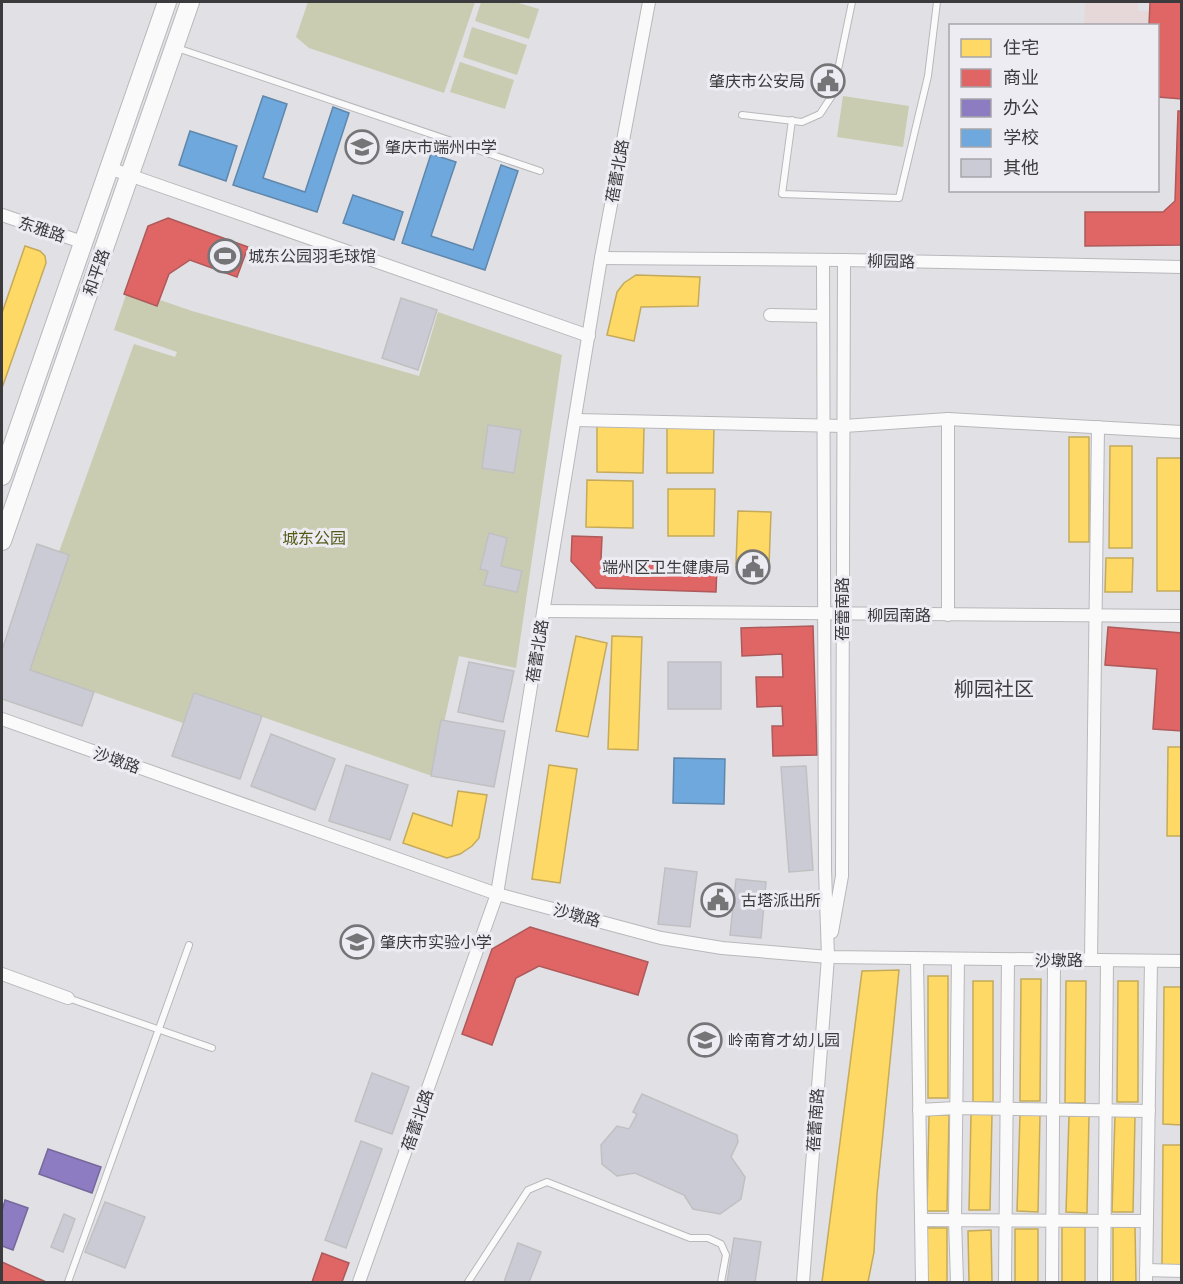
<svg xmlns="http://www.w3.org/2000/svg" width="1183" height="1284" font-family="'Titillium Web','Noto Sans SC',sans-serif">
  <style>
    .commercial { fill: #e6d7d9 }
    .green { fill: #c9ccb1 }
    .homes { fill: #ffd966; stroke: #c4aa5a; stroke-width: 1.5 }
    .shops { fill: #e06666; stroke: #ae595a; stroke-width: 1.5 }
    .offices { fill: #8e7cc3; stroke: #75689b; stroke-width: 1.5 }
    .schools { fill: #6fa8dc; stroke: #5f87ac; stroke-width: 1.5 }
    .building { fill: #cbcbd6; stroke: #c0c0c2; stroke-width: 1.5 }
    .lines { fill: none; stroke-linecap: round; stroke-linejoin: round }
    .service-casing { stroke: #b8b8bb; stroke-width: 8 }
    .minor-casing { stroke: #b8b8bb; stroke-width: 14 }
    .secondary-casing { stroke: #b8b8bb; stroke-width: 20 }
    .service { stroke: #fafafb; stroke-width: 6 }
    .minor { stroke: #fafafb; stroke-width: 12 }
    .secondary { stroke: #fafafb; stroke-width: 18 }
    .labels { text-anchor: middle; stroke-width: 6; stroke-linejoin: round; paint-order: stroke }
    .poi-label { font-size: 16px; fill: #3b3b3d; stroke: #edecf3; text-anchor: start }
    .street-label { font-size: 16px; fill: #3b3b3d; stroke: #edecf3 }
    .park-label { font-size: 16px; fill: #555a17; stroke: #edecf3 }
    .quarter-label { font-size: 20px; fill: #414145; stroke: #edecf3 }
  </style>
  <rect width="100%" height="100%" fill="#e1e0e4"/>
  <!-- commercial -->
  <polygon class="commercial" points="1085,2 1138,2 1138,11 1180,13 1178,53 1158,52 1158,26 1084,26"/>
  <!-- green -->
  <g class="green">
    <polygon points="308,2 475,2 444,93 309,48 296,37"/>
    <polygon points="481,2 515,2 539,9 529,39 475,21"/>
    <polygon points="472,27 527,45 517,75 463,57"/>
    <polygon points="460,62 514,80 505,109 450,92"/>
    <polygon points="843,96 909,106 903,147 837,137"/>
    <polygon points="128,289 192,311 419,376 438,312 562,355 516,668 459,656 432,776 194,693 183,723 30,670 69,555 59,552 134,344 175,357 177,352 114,330"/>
  </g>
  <!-- homes -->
  <g class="homes">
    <polygon points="25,246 40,251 45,256 46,263 2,388 2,313"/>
    <polygon points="636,275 700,277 698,306 641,307 634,341 607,335 617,292 624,283"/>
    <polygon points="597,426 644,426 643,473 597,472"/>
    <polygon points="667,426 714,426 713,473 667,473"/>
    <rect x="1069" y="437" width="20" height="105"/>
    <polygon points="1110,446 1132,446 1132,548 1109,548"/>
    <rect x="1157" y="458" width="25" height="133"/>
    <polygon points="587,480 633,481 633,528 586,527"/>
    <polygon points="668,489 715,489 714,536 668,536"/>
    <polygon points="738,511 771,512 769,565 736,564"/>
    <polygon points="1106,558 1133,558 1132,592 1105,592"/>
    <polygon points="576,636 607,643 588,737 556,731"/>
    <polygon points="612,636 642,637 638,750 608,749"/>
    <polygon points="1168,747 1182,747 1182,836 1167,836"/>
    <polygon points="549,765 577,769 560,883 532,879"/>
    <polygon points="458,791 487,795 479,838 472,846 460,854 447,858 403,843 413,813 452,826"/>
    <polygon points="899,970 877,1194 874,1252 868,1282 822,1282 862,971"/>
    <rect x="928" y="976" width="20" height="122"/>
    <polygon points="1021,979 1041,979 1040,1101 1020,1101"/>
    <rect x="973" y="981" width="20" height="121"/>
    <polygon points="1066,981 1086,981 1085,1103 1065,1103"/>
    <polygon points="1118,981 1138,981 1138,1102 1117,1102"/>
    <polygon points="1164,987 1182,987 1182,1125 1163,1124"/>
    <polygon points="971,1114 992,1114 990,1210 969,1210"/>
    <polygon points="929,1115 949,1115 947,1211 927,1211"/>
    <polygon points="1020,1115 1040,1115 1038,1212 1017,1211"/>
    <polygon points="1069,1116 1089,1116 1087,1213 1066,1212"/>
    <polygon points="1115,1116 1135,1116 1133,1212 1112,1212"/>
    <polygon points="1163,1145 1182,1145 1182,1268 1162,1268"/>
    <rect x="1062" y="1227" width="23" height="55"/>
    <polygon points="1113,1227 1135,1227 1136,1282 1113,1282"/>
    <polygon points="924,1228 947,1228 947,1282 925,1282"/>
    <rect x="1015" y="1229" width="23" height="53"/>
    <polygon points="991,1230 992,1282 969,1282 968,1231"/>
  </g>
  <!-- shops -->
  <g class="shops">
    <polygon points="1150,2 1182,2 1182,99 1158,97 1158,26 1149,26"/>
    <polygon points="1178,111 1182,111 1182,245 1085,246 1085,212 1163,212 1175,201"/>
    <polygon points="168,218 248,247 237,277 190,260 169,274 157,306 124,294 148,226"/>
    <polygon points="572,536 602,537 601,560 717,564 716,592 596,588 571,561"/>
    <polygon points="813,626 817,755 773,756 772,726 783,726 782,706 757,707 756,677 783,677 782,654 742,656 741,628"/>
    <polygon points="1108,627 1182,633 1182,731 1153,729 1157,669 1105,665"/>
    <polygon points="530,927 648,962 638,995 539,966 516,978 492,1045 462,1034 492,949"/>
    <polygon points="322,1253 349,1263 342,1282 312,1282"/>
    <polygon points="2,1262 46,1282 2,1282"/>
  </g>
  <!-- offices -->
  <g class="offices">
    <polygon points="48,1149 101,1167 92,1193 39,1174"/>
    <polygon points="5,1200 28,1208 13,1250 2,1246 2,1211"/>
  </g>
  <!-- schools -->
  <g class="schools">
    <polygon points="263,96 287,104 263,178 305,192 333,107 349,113 317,212 233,185"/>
    <polygon points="190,131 237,146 226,181 179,165"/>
    <polygon points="431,154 456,162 431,236 473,250 501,165 518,171 485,270 402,243"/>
    <polygon points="353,195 403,212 394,240 343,223"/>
    <polygon points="674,758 725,759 724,804 673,803"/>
  </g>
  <!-- building -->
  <g class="building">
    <polygon points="401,298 437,310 418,370 382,358"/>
    <polygon points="488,425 521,430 514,473 482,468"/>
    <polygon points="489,533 507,538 501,566 522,571 517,592 484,585 488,571 480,569"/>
    <polygon points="37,544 69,555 30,670 94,692 82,726 2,699 2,650"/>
    <polygon points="469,662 514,671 503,722 458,712"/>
    <rect x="668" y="662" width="53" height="47"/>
    <polygon points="194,693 262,716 240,779 172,756"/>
    <polygon points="441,720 505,731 494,787 431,776"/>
    <polygon points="271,734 335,759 315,810 251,786"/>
    <polygon points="346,765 408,785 390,840 329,821"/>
    <polygon points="806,766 813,870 789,872 781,767"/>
    <polygon points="665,868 697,872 690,927 658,924"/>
    <polygon points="736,879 766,882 761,938 730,935"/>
    <polygon points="372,1073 409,1087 392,1134 355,1121"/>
    <polygon points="642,1094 737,1135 738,1142 731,1157 745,1177 741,1199 720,1214 693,1209 684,1195 635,1173 617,1176 602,1164 601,1145 617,1126 629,1129 637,1114 633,1112"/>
    <polygon points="361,1141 382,1149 346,1248 325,1240"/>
    <polygon points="105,1202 145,1217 125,1268 85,1252"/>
    <polygon points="64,1214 75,1219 63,1252 51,1247"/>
    <polygon points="734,1238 761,1242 755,1282 727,1282"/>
    <polygon points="518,1243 541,1252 529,1282 504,1282"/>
  </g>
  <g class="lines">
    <defs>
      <g id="service">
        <polyline points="177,48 540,171"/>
        <polyline points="742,115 802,122 820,114 833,94 852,2"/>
        <polyline points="792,120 782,194 899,198 928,76 937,2"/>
        <polyline points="68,998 212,1048"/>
        <polyline points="68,1282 189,945"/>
        <polyline points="468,1282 528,1190 547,1182 690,1238 708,1238 721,1244 726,1255 721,1282"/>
      </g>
      <g id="minor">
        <polyline points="109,168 589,336"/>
        <polyline points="2,215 82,242"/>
        <polyline points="601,258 844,260 1182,267"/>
        <polyline points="770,315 823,316"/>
        <polyline points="576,420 844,426 948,419 1182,432"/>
        <polyline points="544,611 1182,616"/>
        <polyline points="948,615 948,419"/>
        <polyline points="2,719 497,894 661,938 722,948 828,957 1182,961"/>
        <polyline points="832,932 842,876 844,260"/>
        <polyline points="917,959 922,1282"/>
        <polyline points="1091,960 1098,427"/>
        <polyline points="2,974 68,998"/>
        <polyline points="919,1110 956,1108 1149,1111"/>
        <polyline points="921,1220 1147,1221"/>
        <polyline points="1146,1270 1182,1271"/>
        <polyline points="359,1282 497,894 601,258 649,2"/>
        <polyline points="803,1282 828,957 825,870 823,260"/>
        <polyline points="957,1282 955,1220 958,959"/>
        <polyline points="1005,1282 1008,960"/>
        <polyline points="1052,1282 1054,960"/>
        <polyline points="1104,1282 1107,961"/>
        <polyline points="1146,1282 1151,961"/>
      </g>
      <g id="secondary">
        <polyline points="2,476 167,2"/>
        <polyline points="2,541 190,2"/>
      </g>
    </defs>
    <!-- service casing -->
    <use href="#service" class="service-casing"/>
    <!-- minor casing -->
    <use href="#minor" class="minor-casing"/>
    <!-- secondary casing -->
    <use href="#secondary" class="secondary-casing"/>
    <!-- service -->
    <use href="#service" class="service"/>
    <!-- minor -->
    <use href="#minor" class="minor"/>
    <!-- secondary -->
    <use href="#secondary" class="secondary"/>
  </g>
  <!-- icons -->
  <defs>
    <symbol id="civic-ring" viewBox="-11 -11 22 22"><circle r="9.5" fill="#edecf3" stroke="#757577" stroke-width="1.5"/><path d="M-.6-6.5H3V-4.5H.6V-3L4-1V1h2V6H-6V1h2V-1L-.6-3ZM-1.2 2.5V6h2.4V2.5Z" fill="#757577"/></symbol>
    <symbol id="school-ring" viewBox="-11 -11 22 22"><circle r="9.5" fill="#edecf3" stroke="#757577" stroke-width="1.5"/><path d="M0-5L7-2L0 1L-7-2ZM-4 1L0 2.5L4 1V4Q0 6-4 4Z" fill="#757577"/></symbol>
    <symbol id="stadium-ring" viewBox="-11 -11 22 22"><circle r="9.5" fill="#edecf3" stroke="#757577" stroke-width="1.5"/><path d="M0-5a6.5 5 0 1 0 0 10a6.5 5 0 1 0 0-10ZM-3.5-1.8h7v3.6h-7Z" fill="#757577"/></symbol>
  </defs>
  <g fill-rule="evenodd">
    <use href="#civic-ring" x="809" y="62" width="38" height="38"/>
    <use href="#school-ring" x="343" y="128" width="38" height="38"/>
    <use href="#stadium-ring" x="206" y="237" width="38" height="38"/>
    <use href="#civic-ring" x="734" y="548" width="38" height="38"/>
    <use href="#civic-ring" x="699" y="881" width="38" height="38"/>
    <use href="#school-ring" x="338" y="923" width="38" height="38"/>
    <use href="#school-ring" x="686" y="1021" width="38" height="38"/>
  </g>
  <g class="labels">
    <!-- poi labels -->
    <g class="poi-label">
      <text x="805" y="87" text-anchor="end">肇庆市公安局</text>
      <text x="385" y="153">肇庆市端州中学</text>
      <text x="248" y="262">城东公园羽毛球馆</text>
      <text x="730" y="573" text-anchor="end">端州区卫生健康局</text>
      <text x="741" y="906">古塔派出所</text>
      <text x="380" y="948">肇庆市实验小学</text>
      <text x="728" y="1046">岭南育才幼儿园</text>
    </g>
    <!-- street labels -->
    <g class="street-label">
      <text transform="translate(617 171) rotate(-80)" y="6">蓓蕾北路</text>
      <text transform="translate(42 229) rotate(18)" y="6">东雅路</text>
      <text transform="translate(891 261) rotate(1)" y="6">柳园路</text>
      <text transform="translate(96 272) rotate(-71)" y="6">和平路</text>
      <text transform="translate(842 609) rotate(-90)" y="6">蓓蕾南路</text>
      <text x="899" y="621">柳园南路</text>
      <text transform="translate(537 651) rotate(-81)" y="6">蓓蕾北路</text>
      <text transform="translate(117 760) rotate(19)" y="6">沙墩路</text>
      <text transform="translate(577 915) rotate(15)" y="6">沙墩路</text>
      <text x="1059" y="966">沙墩路</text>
      <text transform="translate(417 1120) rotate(-71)" y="6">蓓蕾北路</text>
      <text transform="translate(815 1120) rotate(-86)" y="6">蓓蕾南路</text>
    </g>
    <!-- park labels -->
    <g class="park-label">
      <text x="314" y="544">城东公园</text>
    </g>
    <!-- quarter labels -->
    <g class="quarter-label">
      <text x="994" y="696">柳园社区</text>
    </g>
  </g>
  <!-- border -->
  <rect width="1183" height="1284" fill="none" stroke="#3b3b3d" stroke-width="6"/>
  <!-- legend -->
  <rect x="949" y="24" width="210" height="168" fill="#edecf3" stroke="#a6a5aa" stroke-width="1.5"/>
  <rect x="961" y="39" width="30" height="18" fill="#ffd966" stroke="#a6a5aa" stroke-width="1.5"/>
  <text x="1003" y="54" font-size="18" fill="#3b3b3d">住宅</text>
  <rect x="961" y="69" width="30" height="18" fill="#e06666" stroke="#a6a5aa" stroke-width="1.5"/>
  <text x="1003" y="84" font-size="18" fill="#3b3b3d">商业</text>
  <rect x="961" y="99" width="30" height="18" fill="#8e7cc3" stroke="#a6a5aa" stroke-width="1.5"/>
  <text x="1003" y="114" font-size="18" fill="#3b3b3d">办公</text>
  <rect x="961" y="129" width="30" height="18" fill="#6fa8dc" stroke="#a6a5aa" stroke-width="1.5"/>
  <text x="1003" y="144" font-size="18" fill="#3b3b3d">学校</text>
  <rect x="961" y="159" width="30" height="18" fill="#cbcbd6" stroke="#a6a5aa" stroke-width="1.5"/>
  <text x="1003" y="174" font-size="18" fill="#3b3b3d">其他</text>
</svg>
